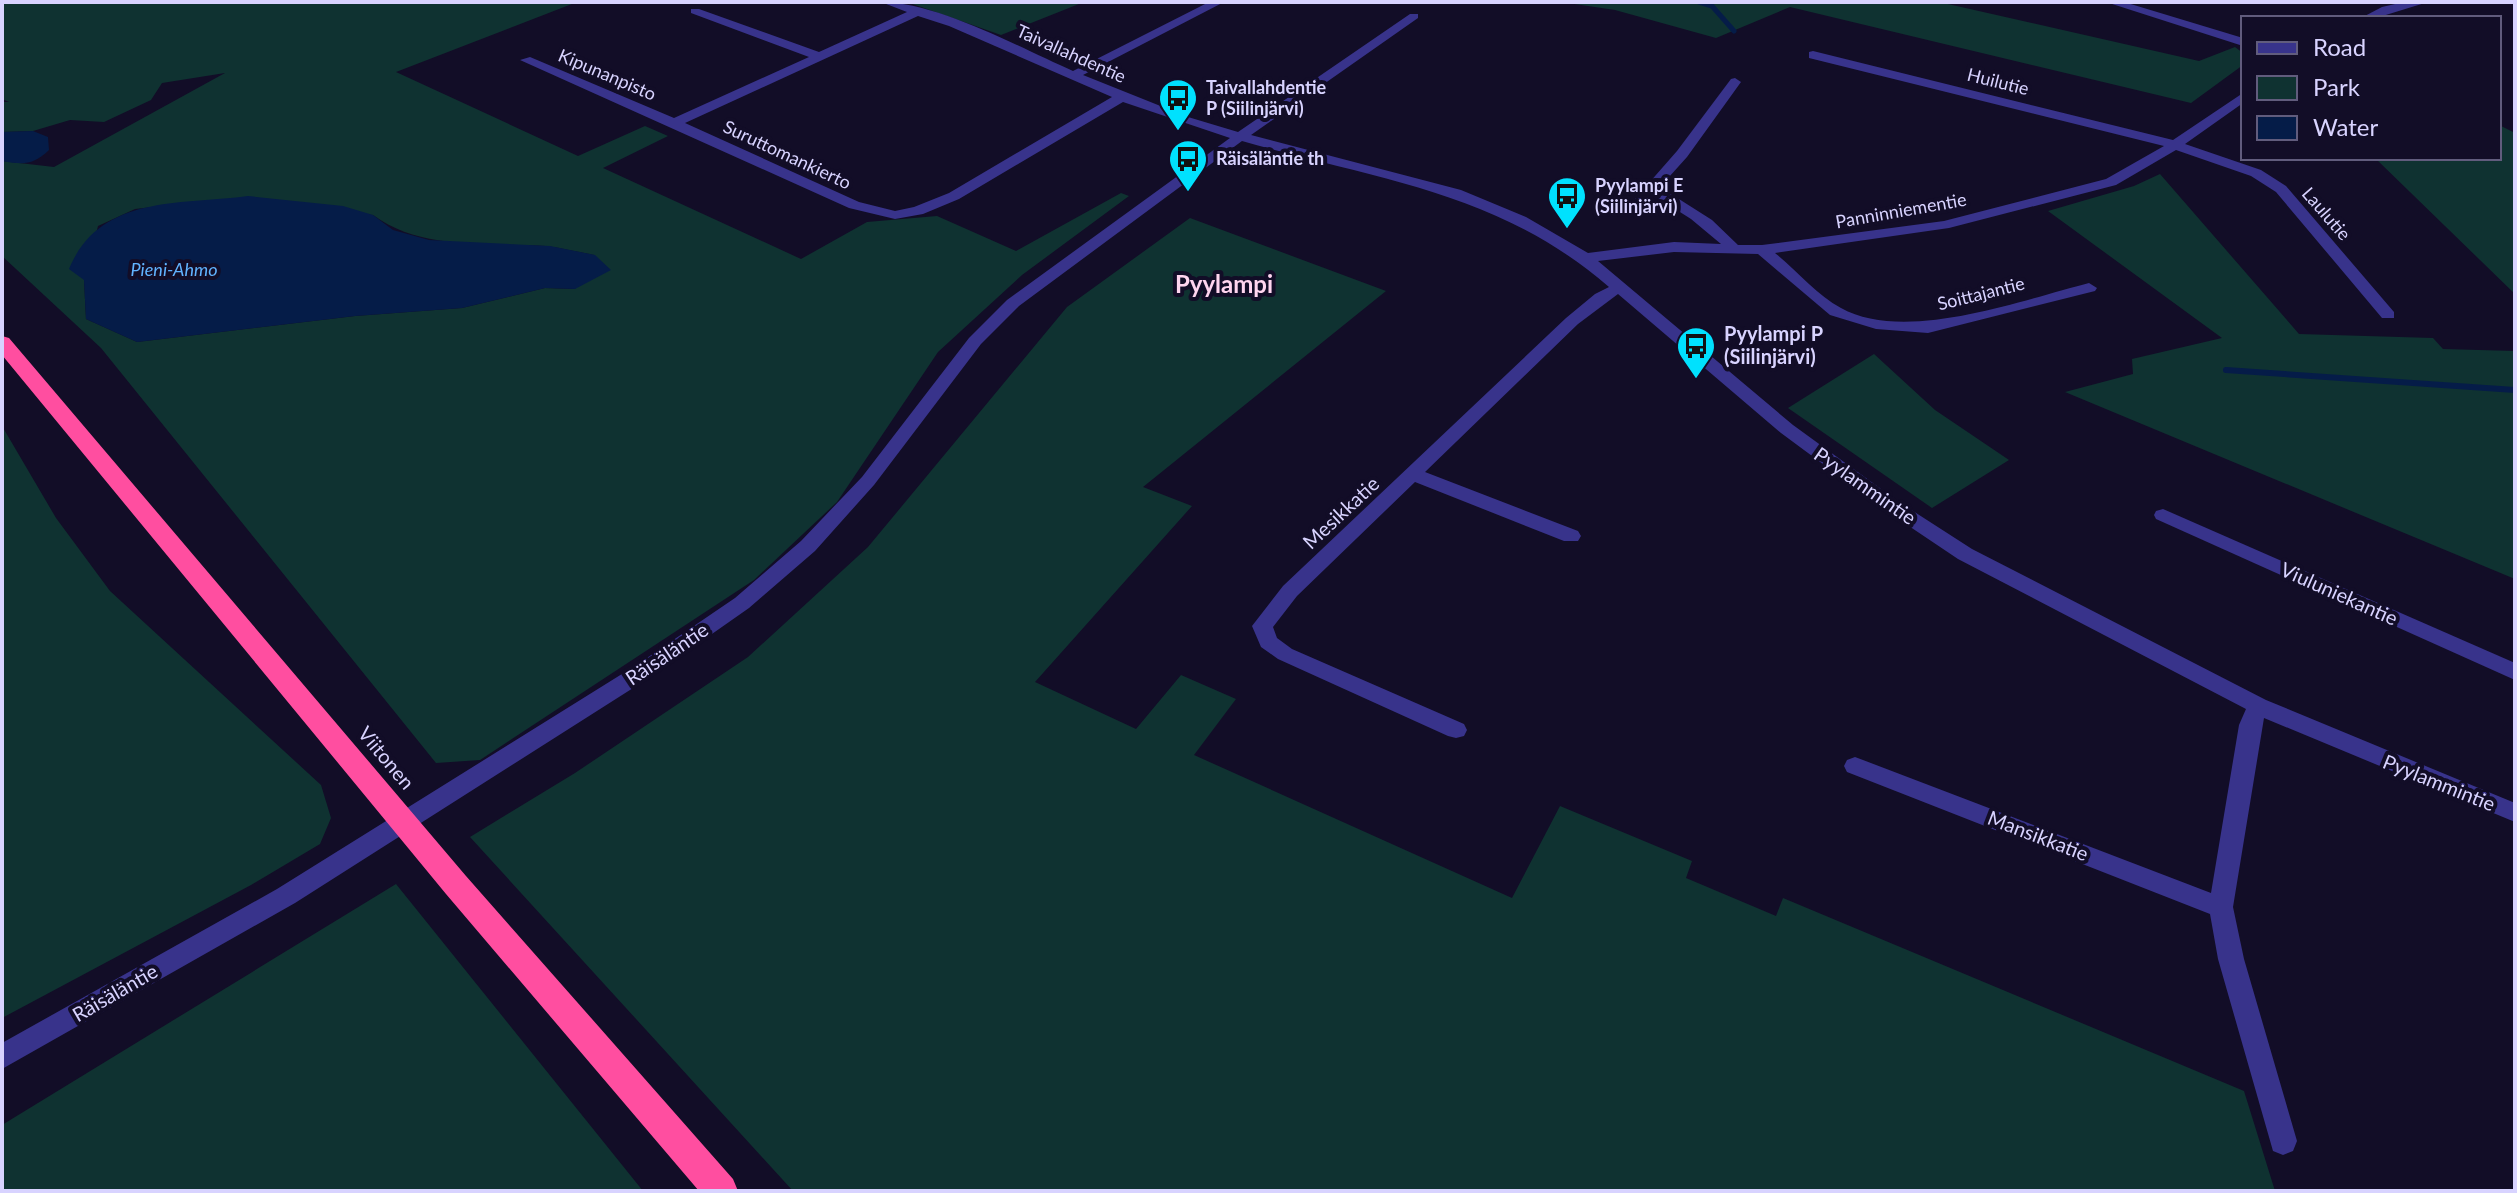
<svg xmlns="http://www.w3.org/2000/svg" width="2517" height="1193" font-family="Lato,sans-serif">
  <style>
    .green { fill: #0f3231; fill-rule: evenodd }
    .water { fill: #051c48 }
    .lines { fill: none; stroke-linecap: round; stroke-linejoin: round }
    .stream-far1 { stroke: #051c48; stroke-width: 5 }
    .stream { stroke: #051c48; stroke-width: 6 }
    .minor { fill: #38338b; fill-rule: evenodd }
    .highway { fill: #ff4ea0; fill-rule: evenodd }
    .labels { text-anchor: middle; stroke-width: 8; stroke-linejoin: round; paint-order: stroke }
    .far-street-label { font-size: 18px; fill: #d8d3ff; stroke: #120d27 }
    .far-poi-label { font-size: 18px; font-weight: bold; fill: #d8d3ff; stroke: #120d27; text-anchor: start }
    .far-water-label { font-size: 18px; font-style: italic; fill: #61b3ff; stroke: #120d27 }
    .poi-label { font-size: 20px; font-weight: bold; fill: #d8d3ff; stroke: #120d27; text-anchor: start }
    .street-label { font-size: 20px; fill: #d8d3ff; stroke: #120d27 }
    .far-district-label { font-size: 24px; font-weight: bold; fill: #ffd5ef; stroke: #120d27 }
  </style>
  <rect width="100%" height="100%" fill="#120d27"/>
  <!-- green -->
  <g class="green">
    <path d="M2 2H577L396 72 578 156 645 126 668 136 603 168 801 259 867 222 937 216 1016 251 1121 193 1129 196 1022 275 938 352 837 502 754 580 480 760 436 763 101 348 2 256V161L54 167 225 73 162 83 151 100 104 122 70 120 33 131 2 132V102H9L2 99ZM208 201 373 215C422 251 488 242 546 246 562 248 578 252 594 255L575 289 545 288 462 308 355 316 137 342 86 319 84 280 98 226 135 209Z"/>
    <polygon points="907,2 1084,2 1001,35"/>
    <polygon points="1561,2 1939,2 2199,61 2235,47 2243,53 2243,65 2191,103 1790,7 1716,38 1615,10"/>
    <polygon points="2499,125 2515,133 2515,294 2375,158 2499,158"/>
    <polygon points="2160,174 2299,334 2433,338 2443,349 2515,351 2515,579 2065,392 2133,374 2132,359 2222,338 2048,211 2134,186"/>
    <polygon points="1190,218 1386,291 1143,487 1192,506 1035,682 1136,729 1181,675 1236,699 1194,755 1512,898 1560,806 1692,861 1686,878 1776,916 1783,898 2244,1091 2275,1191 793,1191 470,837 575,773 748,657 868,547 1067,307"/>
    <polygon points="1874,354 1935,410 2009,460 1932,508 1788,408"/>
    <polygon points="2,426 56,518 110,591 321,785 331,818 320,844 251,885 2,1018"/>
    <polygon points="396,884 643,1191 2,1191 2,1125"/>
  </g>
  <!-- water -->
  <g class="water">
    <path d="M33 131 48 137 49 150C33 165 24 165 2 161V132Z"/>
    <path d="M248 196 343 206 373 215 393 230 429 240 550 246 595 255 611 270 575 289 545 288 462 308 355 316 137 342 86 319 84 280 69 269C100 194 181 205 248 196Z"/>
  </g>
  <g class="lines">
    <!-- stream-far1 -->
    <polyline class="stream-far1" points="1699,2 1712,6 1734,31"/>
    <!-- stream -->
    <polyline class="stream" points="2226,370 2515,390"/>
    <!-- minor -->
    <g class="minor">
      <path d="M881 2C938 2 1020 48 1073 71L1209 2H1224L1083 75 1188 117 1238 132 1410 14H1418V18L1251 135 1461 190 1526 217 1588 253 1674 242 1721 244 1691 219 1653 195 1639 211H1629L1627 208 1677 151 1731 79 1735 78 1741 82 1687 157 1660 187 1712 220 1738 245H1762L1944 221 2106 179 2164 146 1809 58V52L1813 51 2173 140 2243 93V103L2185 144 2261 170 2286 186 2394 312V318H2382L2276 192 2251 176 2176 150 2116 185 1949 228 1775 253C1796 270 1817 295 1841 308 1905 344 2022 300 2089 283L2097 288 2095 291 1928 333 1876 329 1830 315 1758 254 1674 252 1598 261 1793 425 1899 502 1972 549 2266 700 2515 803V822L2264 718 2233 907 2244 959 2297 1141 2293 1151 2283 1155 2273 1151 2218 959 2210 914 1847 772 1844 766 1847 760 1855 757 1863 760 2211 893 2239 725 2246 709 1958 559 1885 510 1781 433 1618 294 1578 324 1425 472 1578 531 1581 536 1578 541H1564L1415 482 1297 596 1273 627 1277 638 1292 649 1464 724 1467 730 1464 736 1456 738 1448 736 1278 659 1261 647 1252 626 1283 586 1566 318 1595 294 1609 287C1498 191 1377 180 1242 141L1019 306 981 344 874 485 815 551 749 608 652 676 295 903 2 1069V1043L277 889 638 664 735 598 801 541 862 477 969 338 1007 300 1230 138 1123 102 959 199 923 214 895 219 849 208 520 60 530 57 674 118 809 57 691 13V9H699L819 52 907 12ZM918 16 949 26 1112 97 949 193 914 207 895 211 859 202 685 123Z"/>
      <polygon points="2106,2 2124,2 2243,38 2243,46"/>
      <polygon points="2404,2 2428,2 2376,18 2361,18 2382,7"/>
      <polygon points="2163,509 2515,663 2515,680 2156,519 2154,515 2156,511"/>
    </g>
    <!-- highway -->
    <polygon class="highway" points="2,336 9,338 466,876 733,1179 738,1191 699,1191 446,894 2,355"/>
  </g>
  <!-- icons -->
  <defs>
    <symbol id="bus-pin" viewBox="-11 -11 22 30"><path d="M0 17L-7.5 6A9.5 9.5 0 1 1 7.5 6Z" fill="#00e1fe" stroke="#120d27"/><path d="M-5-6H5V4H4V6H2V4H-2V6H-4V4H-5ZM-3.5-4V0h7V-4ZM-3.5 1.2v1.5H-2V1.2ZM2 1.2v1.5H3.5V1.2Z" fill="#111"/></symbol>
  </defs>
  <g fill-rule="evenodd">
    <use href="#bus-pin" x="1156" y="76" width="44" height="60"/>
    <use href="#bus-pin" x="1166" y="137" width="44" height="60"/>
    <use href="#bus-pin" x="1545" y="174" width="44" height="60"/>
    <use href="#bus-pin" x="1674" y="324" width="44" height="60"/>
  </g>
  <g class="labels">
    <!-- far-street labels -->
    <g class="far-street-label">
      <text transform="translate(1071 54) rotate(24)" y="6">Taivallahdentie</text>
      <text transform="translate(607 75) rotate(23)" y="6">Kipunanpisto</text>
      <text transform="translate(1998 82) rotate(14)" y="6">Huilutie</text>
      <text transform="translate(787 155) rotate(25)" y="6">Suruttomankierto</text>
      <text transform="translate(1901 211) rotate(-10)" y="6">Panninniementie</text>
      <text transform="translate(2326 214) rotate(49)" y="6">Laulutie</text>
      <text transform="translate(1981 294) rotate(-14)" y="6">Soittajantie</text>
    </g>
    <!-- far-poi labels -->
    <g class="far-poi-label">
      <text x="1206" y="94">Taivallahdentie<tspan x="1206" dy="21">P (Siilinjärvi)</tspan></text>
      <text x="1216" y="165">Räisäläntie th</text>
      <text x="1595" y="192">Pyylampi E<tspan x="1595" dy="21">(Siilinjärvi)</tspan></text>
    </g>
    <!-- far-water labels -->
    <g class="far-water-label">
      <text x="174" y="276">Pieni-Ahmo</text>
    </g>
    <!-- poi labels -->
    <g class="poi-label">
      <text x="1724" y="341">Pyylampi P<tspan x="1724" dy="23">(Siilinjärvi)</tspan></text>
    </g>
    <!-- street labels -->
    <g class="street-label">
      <text transform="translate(1865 486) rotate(35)" y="7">Pyylammintie</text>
      <text transform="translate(1341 513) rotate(-43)" y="7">Mesikkatie</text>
      <text transform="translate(2339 594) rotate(24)" y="7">Viuluniekantie</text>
      <text transform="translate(667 654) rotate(-34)" y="7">Räisäläntie</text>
      <text transform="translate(386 758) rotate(50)" y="7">Viitonen</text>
      <text transform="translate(2439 783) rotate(22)" y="7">Pyylammintie</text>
      <text transform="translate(2038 836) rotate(21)" y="7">Mansikkatie</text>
      <text transform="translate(115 993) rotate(-30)" y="7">Räisäläntie</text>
    </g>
    <!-- far-district labels -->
    <g class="far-district-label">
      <text x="1224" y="293">Pyylampi</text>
    </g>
  </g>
  <!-- border -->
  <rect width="2517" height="1193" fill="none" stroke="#d8d3ff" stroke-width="8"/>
  <!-- legend -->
  <rect x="2241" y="16" width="260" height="144" fill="#120d27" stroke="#615c7d" stroke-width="2"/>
  <rect x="2257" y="42" width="40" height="12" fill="#38338b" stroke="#615c7d" stroke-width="2"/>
  <text x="2313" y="56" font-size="24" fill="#d8d3ff">Road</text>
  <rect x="2257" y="76" width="40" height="24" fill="#0f3231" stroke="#615c7d" stroke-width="2"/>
  <text x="2313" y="96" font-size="24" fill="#d8d3ff">Park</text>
  <rect x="2257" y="116" width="40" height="24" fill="#051c48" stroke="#615c7d" stroke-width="2"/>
  <text x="2313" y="136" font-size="24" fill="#d8d3ff">Water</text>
</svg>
